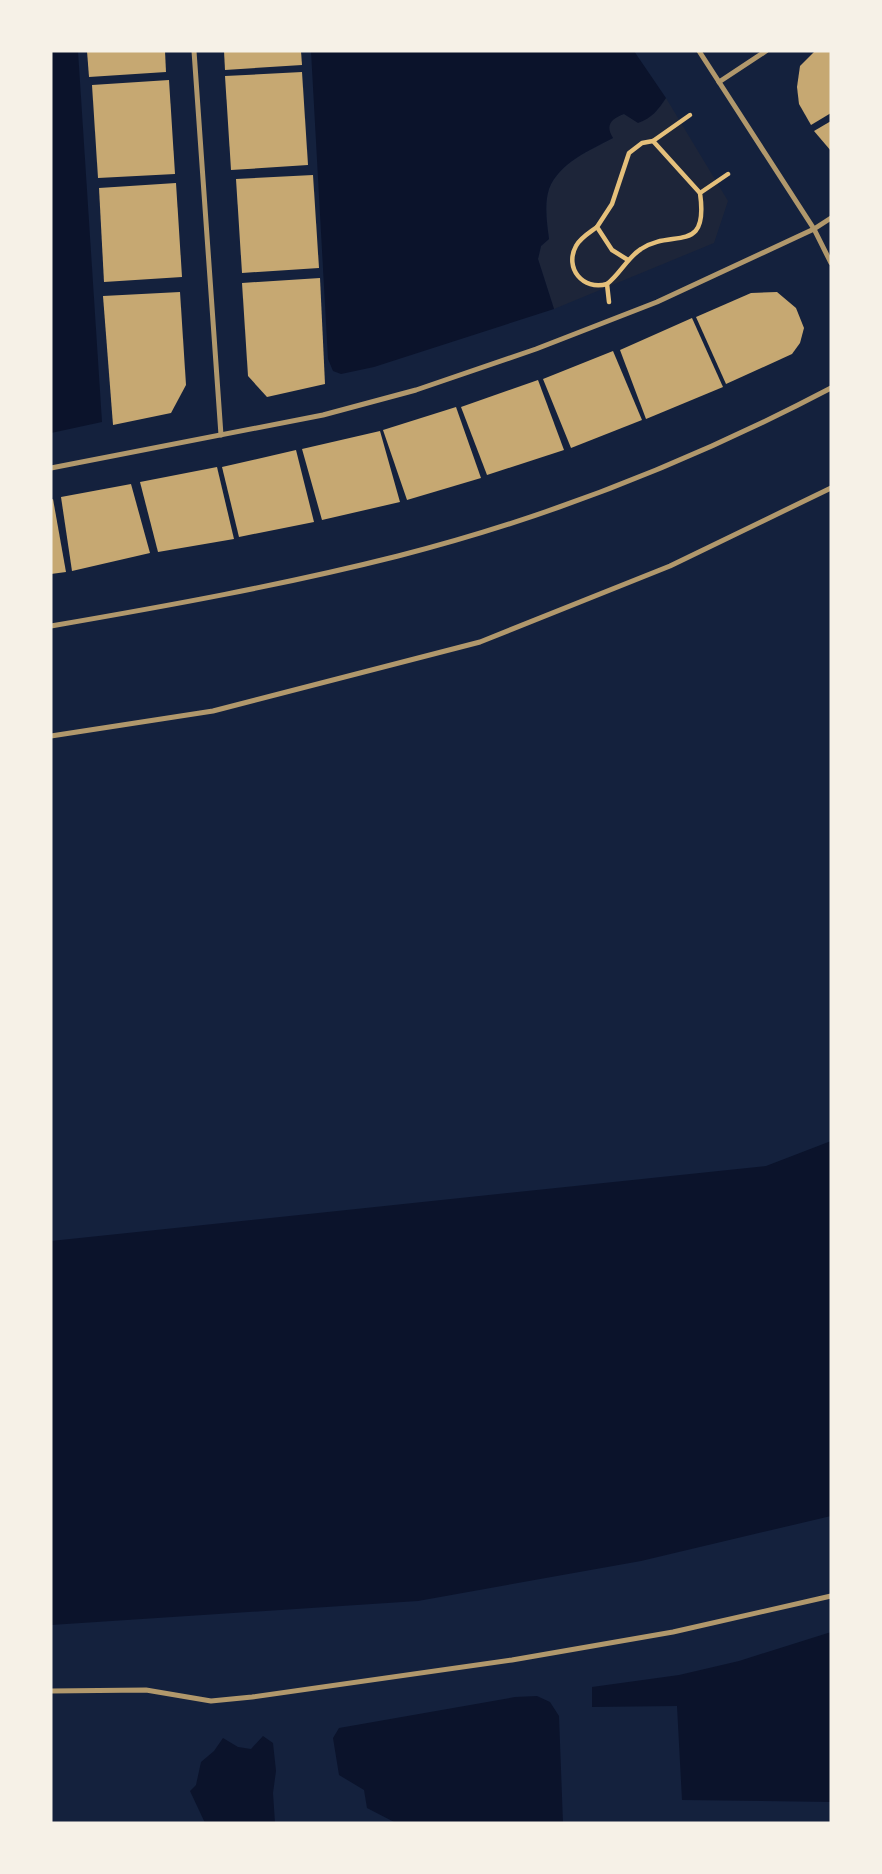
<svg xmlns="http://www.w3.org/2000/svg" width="882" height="1874" font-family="'Noto Sans',sans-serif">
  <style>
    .green { fill: #1d2539 }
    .water { fill: #0b132b }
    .building { fill: #c6a872 }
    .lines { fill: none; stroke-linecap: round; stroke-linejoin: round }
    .path { stroke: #e5c07b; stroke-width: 4.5 }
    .service { stroke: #b1986c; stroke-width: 5 }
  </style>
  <rect width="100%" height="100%" fill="#14213d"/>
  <!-- green -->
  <path class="green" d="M666 98 728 201 714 243 554 309 538 259 541 246 549 239C547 224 544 204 549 189 559 163 590 150 613 138L609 132V123L613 118 624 114 638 122C652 118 658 110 666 98Z"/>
  <!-- water -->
  <g class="water">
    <polygon points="51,51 78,51 102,422 51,433"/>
    <path d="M311 51H634L666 98C658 110 652 118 638 123L624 114C611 119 605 125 613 138 590 150 559 163 549 189 544 204 547 224 549 239L541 246 538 259 554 309 374 367 341 374 333 371 328 359Z"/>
    <polygon points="831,1141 831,1516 641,1561 418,1601 51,1625 51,1241 766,1166"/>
    <polygon points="831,1632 831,1802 682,1800 677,1706 592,1707 592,1687 679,1675 739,1661"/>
    <polygon points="537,1696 550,1702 559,1716 563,1823 396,1823 367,1808 364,1790 339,1775 333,1738 339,1728 515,1697"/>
    <polygon points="263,1736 273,1743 276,1771 273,1793 275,1823 205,1823 190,1791 196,1785 201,1762 214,1751 223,1738 238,1747 251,1749"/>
  </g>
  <!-- building -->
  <g class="building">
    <polygon points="87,51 165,51 166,72 89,77"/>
    <polygon points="224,51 301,51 302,65 225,70"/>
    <polygon points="815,51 831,51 831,113 811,125 799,104 797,87 800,66"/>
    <polygon points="302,72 308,165 231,170 225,76"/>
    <polygon points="169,80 175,174 98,178 92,85"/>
    <polygon points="831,121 831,151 814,131"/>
    <polygon points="313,175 319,268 242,273 236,179"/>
    <polygon points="176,183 182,277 104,282 99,188"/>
    <polygon points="320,278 325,384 267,397 248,376 242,283"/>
    <polygon points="180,292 186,385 171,413 113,425 103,296"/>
    <polygon points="777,292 796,308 804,328 800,343 792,354 726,384 696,317 751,293"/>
    <polygon points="692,318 723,387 646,419 620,350"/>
    <polygon points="613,351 642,420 571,448 543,379"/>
    <polygon points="538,380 564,450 487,475 461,407"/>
    <polygon points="456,407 481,478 407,500 383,430"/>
    <polygon points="380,431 400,502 322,520 302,449"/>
    <polygon points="296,450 314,522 239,537 222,467"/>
    <polygon points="217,467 234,539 158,552 140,482"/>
    <polygon points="131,484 150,553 72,571 61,497"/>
    <polygon points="53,499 66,572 51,574 51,500"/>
  </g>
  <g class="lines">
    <!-- path -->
    <g class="path">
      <polyline points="653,141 690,115"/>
      <path d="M597 227C589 233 580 238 576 246 564 268 583 291 607 284"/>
      <polyline points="628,260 612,250 597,227 612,204 629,153 642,143 653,141 700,193"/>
      <path d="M609 302 607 284C620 274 627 258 641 249 672 228 709 256 700 193L728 174"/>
    </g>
    <!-- service -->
    <g class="service">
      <polyline points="194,51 221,435"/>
      <polyline points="699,51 814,229 831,263"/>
      <polyline points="719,82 766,51"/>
      <polyline points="51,468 323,415 416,390 536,349 657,302 814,229 831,218"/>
      <path d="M51 626C167 606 283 585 398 556 547 518 696 459 831 388"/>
      <polyline points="51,736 213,711 480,642 670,566 831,488"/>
      <polyline points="51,1691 146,1690 211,1701 252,1697 512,1660 673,1632 831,1596"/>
    </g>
  </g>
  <!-- border -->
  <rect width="882" height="1874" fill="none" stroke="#f6f1e7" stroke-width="105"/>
</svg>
